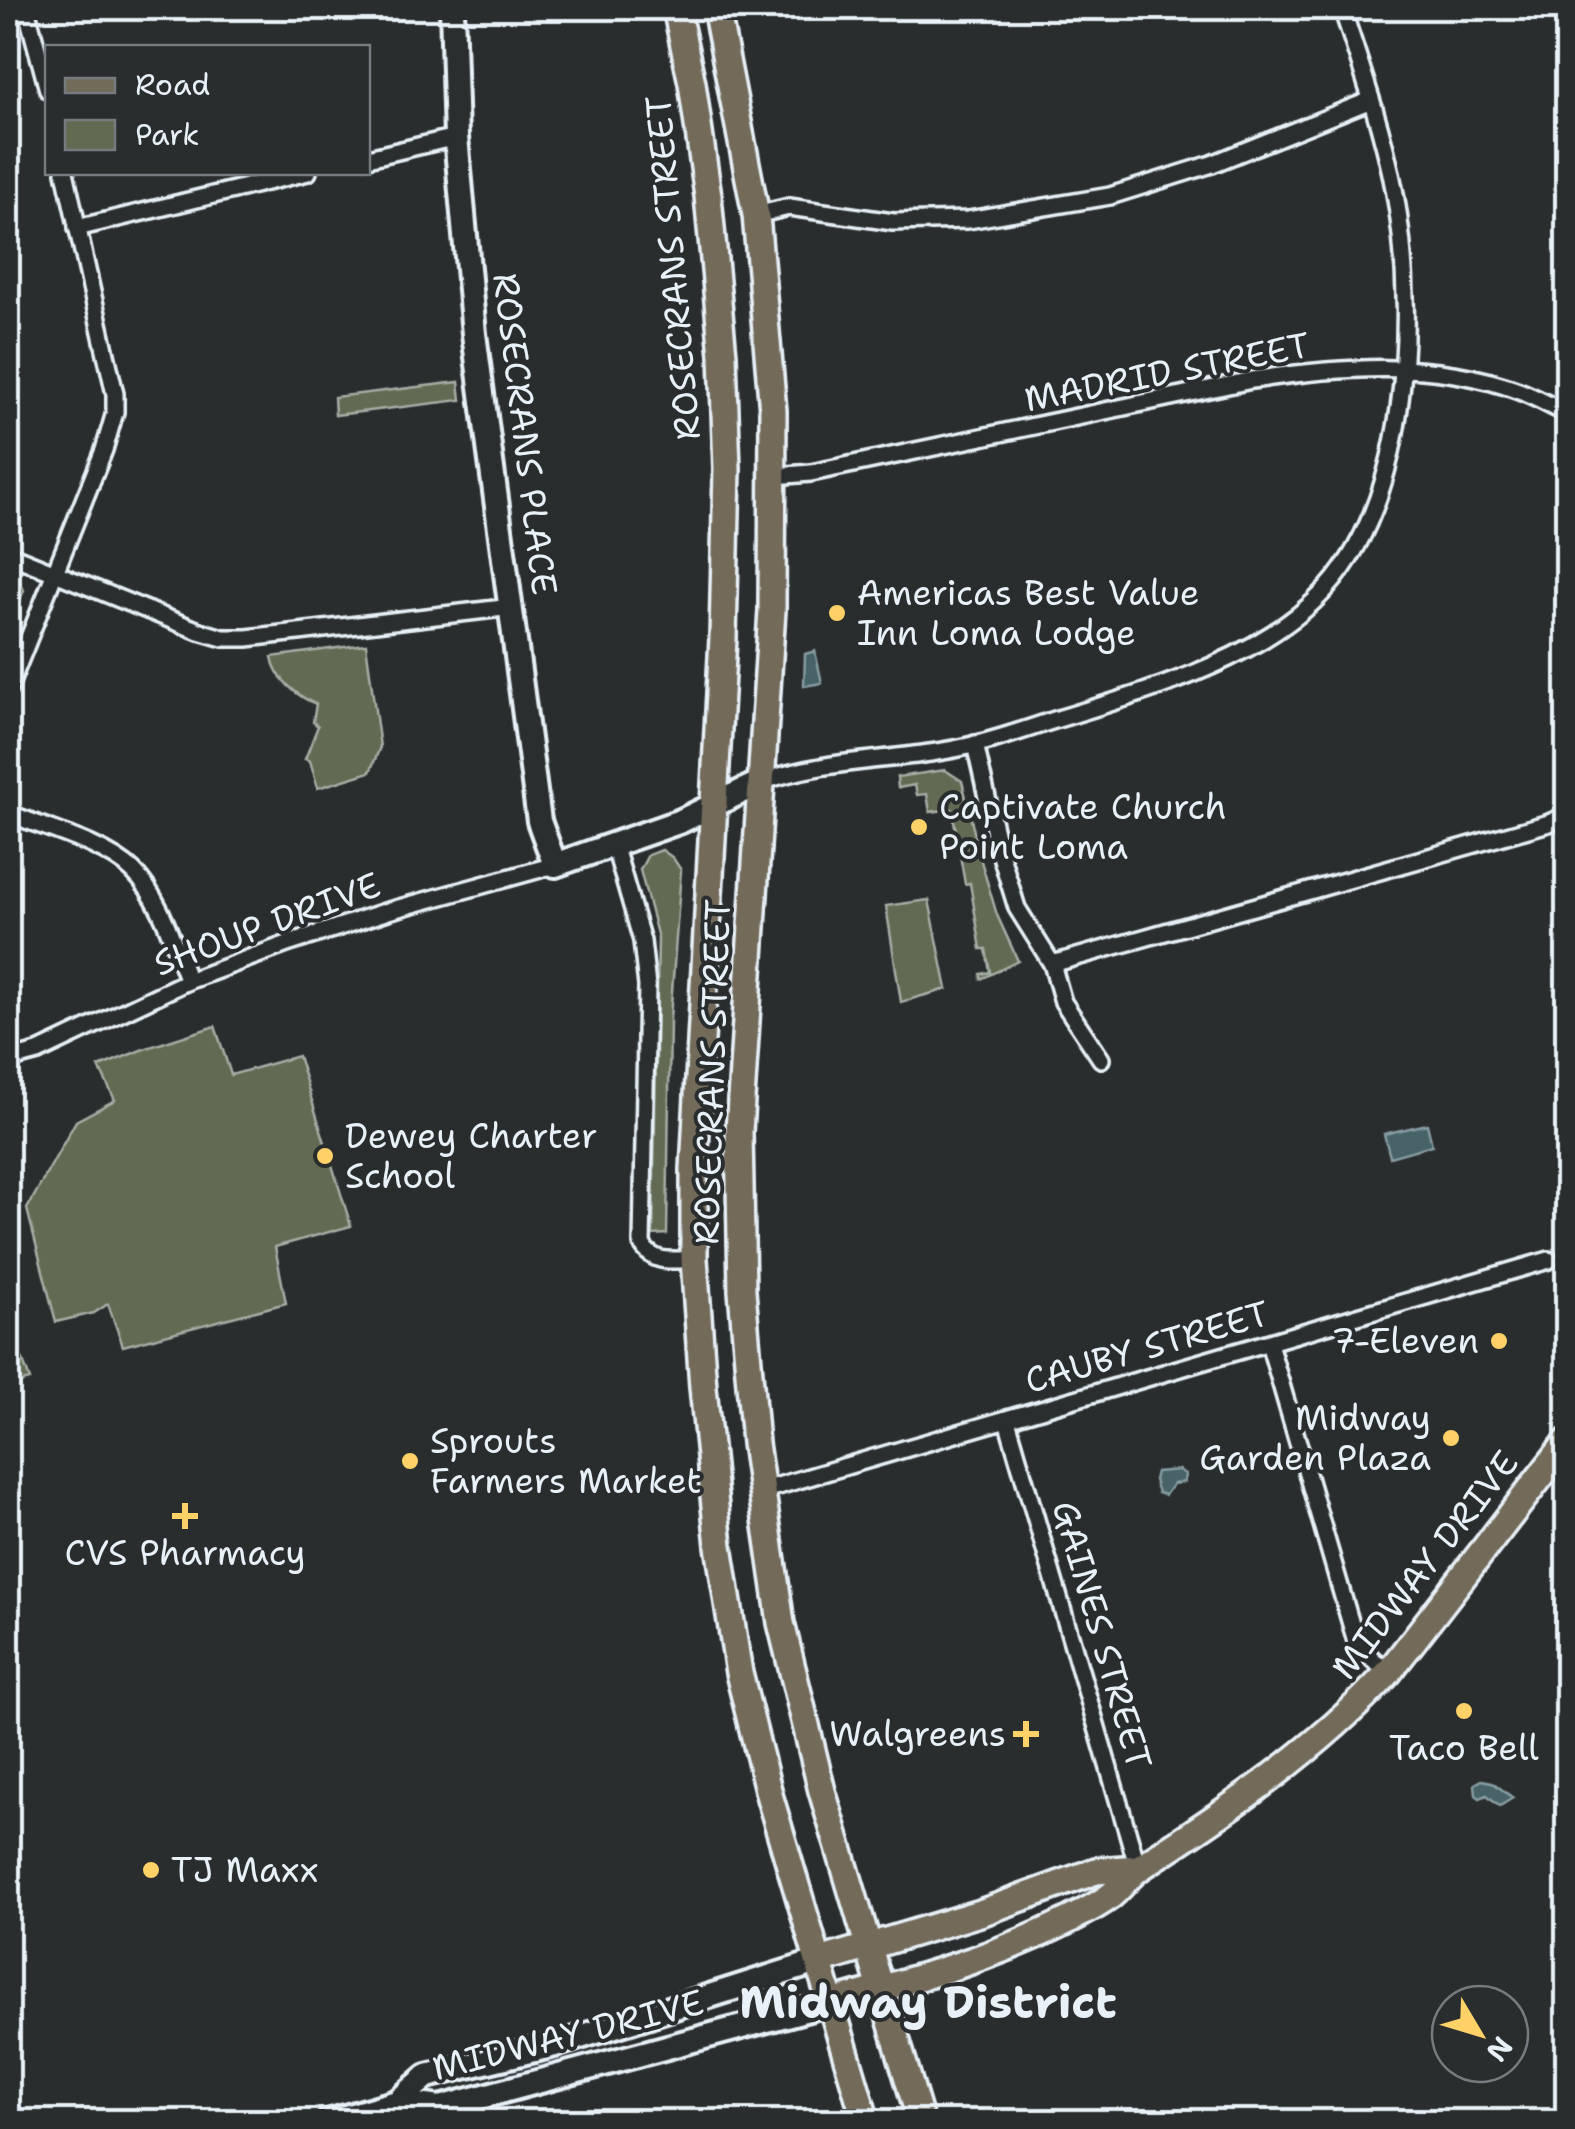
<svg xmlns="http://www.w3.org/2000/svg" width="1575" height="2129" font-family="'Shantell Sans',sans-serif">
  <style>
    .green { fill: #626b52; stroke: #a5aea5; stroke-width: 2.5 }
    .water { fill: #466468; stroke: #879ca2; stroke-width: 2.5 }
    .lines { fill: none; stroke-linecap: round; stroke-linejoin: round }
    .street-casing { stroke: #e8f1f8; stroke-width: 22 }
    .secondary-casing { stroke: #e8f1f8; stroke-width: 30 }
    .primary-casing { stroke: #e8f1f8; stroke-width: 32 }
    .street { stroke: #2a2d2e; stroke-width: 15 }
    .secondary { stroke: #2a2d2e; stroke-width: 22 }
    .primary { stroke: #736b5a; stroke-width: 25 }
    .poi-dot { fill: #ffd166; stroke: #2a2d2e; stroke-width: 4 }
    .labels { text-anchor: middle; stroke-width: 8; stroke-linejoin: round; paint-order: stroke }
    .street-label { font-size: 35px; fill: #e8f1f8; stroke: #2a2d2e }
    .poi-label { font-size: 35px; fill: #e8f1f8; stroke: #2a2d2e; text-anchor: start }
    .district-label { font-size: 45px; font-weight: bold; fill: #e8f1f8; stroke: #2a2d2e }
  </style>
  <rect width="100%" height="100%" fill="#2a2d2e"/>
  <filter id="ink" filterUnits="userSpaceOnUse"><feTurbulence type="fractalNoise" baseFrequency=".01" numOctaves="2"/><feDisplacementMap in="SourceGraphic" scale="20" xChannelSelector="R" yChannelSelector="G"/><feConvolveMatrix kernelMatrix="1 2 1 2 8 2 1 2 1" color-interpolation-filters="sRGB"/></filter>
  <g filter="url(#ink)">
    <!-- green -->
    <g class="green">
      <polygon points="459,382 461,400 335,415 334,397"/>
      <polygon points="8,579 21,584 24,590 8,632"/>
      <path d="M366 644 380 747 370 772 318 788 310 761 305 759 318 726 313 722 316 704C298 697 275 678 272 657Z"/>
      <polygon points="945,770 962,781 981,861 997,915 1018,961 981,979 981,974 990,972 986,949 981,949 970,883 965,884 952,809 930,812 927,794 917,795 915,785 898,788 897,777"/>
      <polygon points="662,850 673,858 681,870 670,1019 667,1234 653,1235 658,938 640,870 648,855"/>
      <polygon points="929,900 947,989 901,1002 886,906"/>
      <polygon points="215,1026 231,1075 298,1056 351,1226 275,1247 286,1303 123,1346 108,1304 94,1313 56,1322 27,1209 76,1121 115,1100 99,1067 141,1050"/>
      <polygon points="8,1320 30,1380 8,1386"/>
    </g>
    <!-- water -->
    <g class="water">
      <polygon points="815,651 822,683 804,686 805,654"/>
      <polygon points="1427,1124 1432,1145 1390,1157 1384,1134"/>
      <polygon points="1179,1470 1185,1474 1184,1482 1173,1484 1165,1495 1158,1493 1154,1480 1156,1472"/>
      <polygon points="1482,1780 1492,1782 1513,1798 1500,1806 1487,1795 1480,1798 1476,1795 1475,1784"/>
    </g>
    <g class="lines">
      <defs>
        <g id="street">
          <polyline points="26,8 48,90"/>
          <polyline points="368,158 456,137"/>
          <polyline points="756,215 789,207 893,222 968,220 1110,196 1212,164 1371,100"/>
          <polyline points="77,228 308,172"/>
          <path d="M774 476 811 473 1252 380C1338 367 1435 359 1519 391 1535 397 1551 406 1568 414"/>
          <polyline points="8,554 199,631 223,638 247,638 512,607"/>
          <polyline points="8,690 104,450 115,412 115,394 65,172"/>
          <polyline points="975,744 998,846 1017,908 1052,964 1063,1002 1101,1059"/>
          <path d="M761 782C830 757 906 762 977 744 1009 736 1040 724 1071 715 1156 689 1265 657 1327 588 1407 499 1415 326 1398 212 1388 143 1363 74 1342 8"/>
          <path d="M8 813C44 828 105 844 133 871 161 898 174 946 188 981"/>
          <path d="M614 844 642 941 647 986 642 1244C653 1265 674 1260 694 1259"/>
          <polyline points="1052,964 1549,823 1568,815"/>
          <polyline points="8,1060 38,1052 188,981 290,943 388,911 555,865"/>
          <polyline points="1269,1343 1357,1645 1388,1673"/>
          <polyline points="1007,1420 1138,1868"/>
          <polyline points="761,1491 1549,1260"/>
        </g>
        <g id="secondary">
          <polyline points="452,8 456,137 474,334 539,821 555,865 681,821 761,782"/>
          <polyline points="397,2102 427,2076 555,2045 820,1961"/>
          <polyline points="328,2122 397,2102 440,2108 831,2003"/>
        </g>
        <g id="primary">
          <polyline points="676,8 692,83 708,196 723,355 727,469 723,638 694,1169 694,1259 703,1387 719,1546 739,1673 770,1798 866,2122"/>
          <polyline points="716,8 756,215 773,411 772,610 739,1132 742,1291 755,1443 781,1623 822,1791 921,2122"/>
          <polyline points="820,1961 983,1912 1096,1871 1138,1868"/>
          <path d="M831 2003C912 1980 994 1958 1069 1920 1082 1913 1097 1906 1109 1897 1121 1888 1129 1874 1142 1866 1229 1810 1318 1749 1388 1673L1568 1441"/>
        </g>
      </defs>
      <!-- street casing -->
      <use href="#street" class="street-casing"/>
      <!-- secondary casing -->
      <use href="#secondary" class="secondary-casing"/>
      <!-- primary casing -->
      <use href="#primary" class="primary-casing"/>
      <!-- street -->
      <use href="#street" class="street"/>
      <!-- secondary -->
      <use href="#secondary" class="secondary"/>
      <!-- primary -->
      <use href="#primary" class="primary"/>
    </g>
  </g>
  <!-- markers -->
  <g class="poi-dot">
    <circle cx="837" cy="613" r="10"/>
    <circle cx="919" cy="827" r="10"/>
    <circle cx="325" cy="1156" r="10"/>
    <circle cx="1499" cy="1341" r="10"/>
    <circle cx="1451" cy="1438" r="10"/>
    <circle cx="410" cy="1461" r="10"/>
    <path d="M180 1501h10v10h10v10h-10v10h-10v-10h-10v-10h10z"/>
    <circle cx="1464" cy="1711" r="10"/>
    <path d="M1021 1719h10v10h10v10h-10v10h-10v-10h-10v-10h10z"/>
    <circle cx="151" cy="1870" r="10"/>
  </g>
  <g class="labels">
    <!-- street labels -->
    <g class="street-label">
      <text transform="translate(673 268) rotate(-95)" y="12">ROSECRANS STREET</text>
      <text transform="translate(1167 372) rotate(-11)" y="12">MADRID STREET</text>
      <text transform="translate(525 434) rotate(83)" y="12">ROSECRANS PLACE</text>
      <text transform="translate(267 924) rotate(-20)" y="12">SHOUP DRIVE</text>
      <text transform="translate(712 1072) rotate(-88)" y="12">ROSECRANS STREET</text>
      <text transform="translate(1147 1347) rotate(-16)" y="12">CAUBY STREET</text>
      <text transform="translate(1425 1565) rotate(-52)" y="12">MIDWAY DRIVE</text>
      <text transform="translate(1102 1635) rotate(74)" y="12">GAINES STREET</text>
      <text transform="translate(568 2035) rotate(-14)" y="12">MIDWAY DRIVE</text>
    </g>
    <!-- poi labels -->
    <g class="poi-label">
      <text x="857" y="605">Americas Best Value<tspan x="857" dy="40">Inn Loma Lodge</tspan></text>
      <text x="939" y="819">Captivate Church<tspan x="939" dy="40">Point Loma</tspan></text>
      <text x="345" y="1148">Dewey Charter<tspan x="345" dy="40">School</tspan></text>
      <text x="1479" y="1353" text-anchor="end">7-Eleven</text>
      <text x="1431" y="1430" text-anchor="end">Midway<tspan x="1431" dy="40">Garden Plaza</tspan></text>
      <text x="430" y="1453">Sprouts<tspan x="430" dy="40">Farmers Market</tspan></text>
      <text x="185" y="1565" text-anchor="middle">CVS Pharmacy</text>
      <text x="1006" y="1746" text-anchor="end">Walgreens</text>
      <text x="1464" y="1760" text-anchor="middle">Taco Bell</text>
      <text x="171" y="1882">TJ Maxx</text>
    </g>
    <!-- district labels -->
    <g class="district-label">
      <text x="928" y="2018">Midway District</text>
    </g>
  </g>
  <!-- margin -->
  <rect width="1575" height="2129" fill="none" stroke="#2a2d2e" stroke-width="40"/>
  <rect x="20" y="20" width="1535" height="2089" fill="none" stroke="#e8f1f8" stroke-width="4" filter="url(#ink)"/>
  <!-- legend -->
  <rect x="45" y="45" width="325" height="130" fill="#2a2d2e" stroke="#767b7f" stroke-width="2.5"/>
  <rect x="65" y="78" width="50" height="15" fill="#736b5a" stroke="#767b7f" stroke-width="2.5"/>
  <text x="135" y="95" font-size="30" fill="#e8f1f8">Road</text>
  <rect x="65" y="120" width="50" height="30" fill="#626b52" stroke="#767b7f" stroke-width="2.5"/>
  <text x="135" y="145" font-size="30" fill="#e8f1f8">Park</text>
  <!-- north arrow -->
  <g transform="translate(1480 2034) rotate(128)"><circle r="48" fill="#2a2d2e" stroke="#767b7f" stroke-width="2.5"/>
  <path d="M0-8L18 38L0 25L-18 38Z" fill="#ffd166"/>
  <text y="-15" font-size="28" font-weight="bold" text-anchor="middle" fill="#e8f1f8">N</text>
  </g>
</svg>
